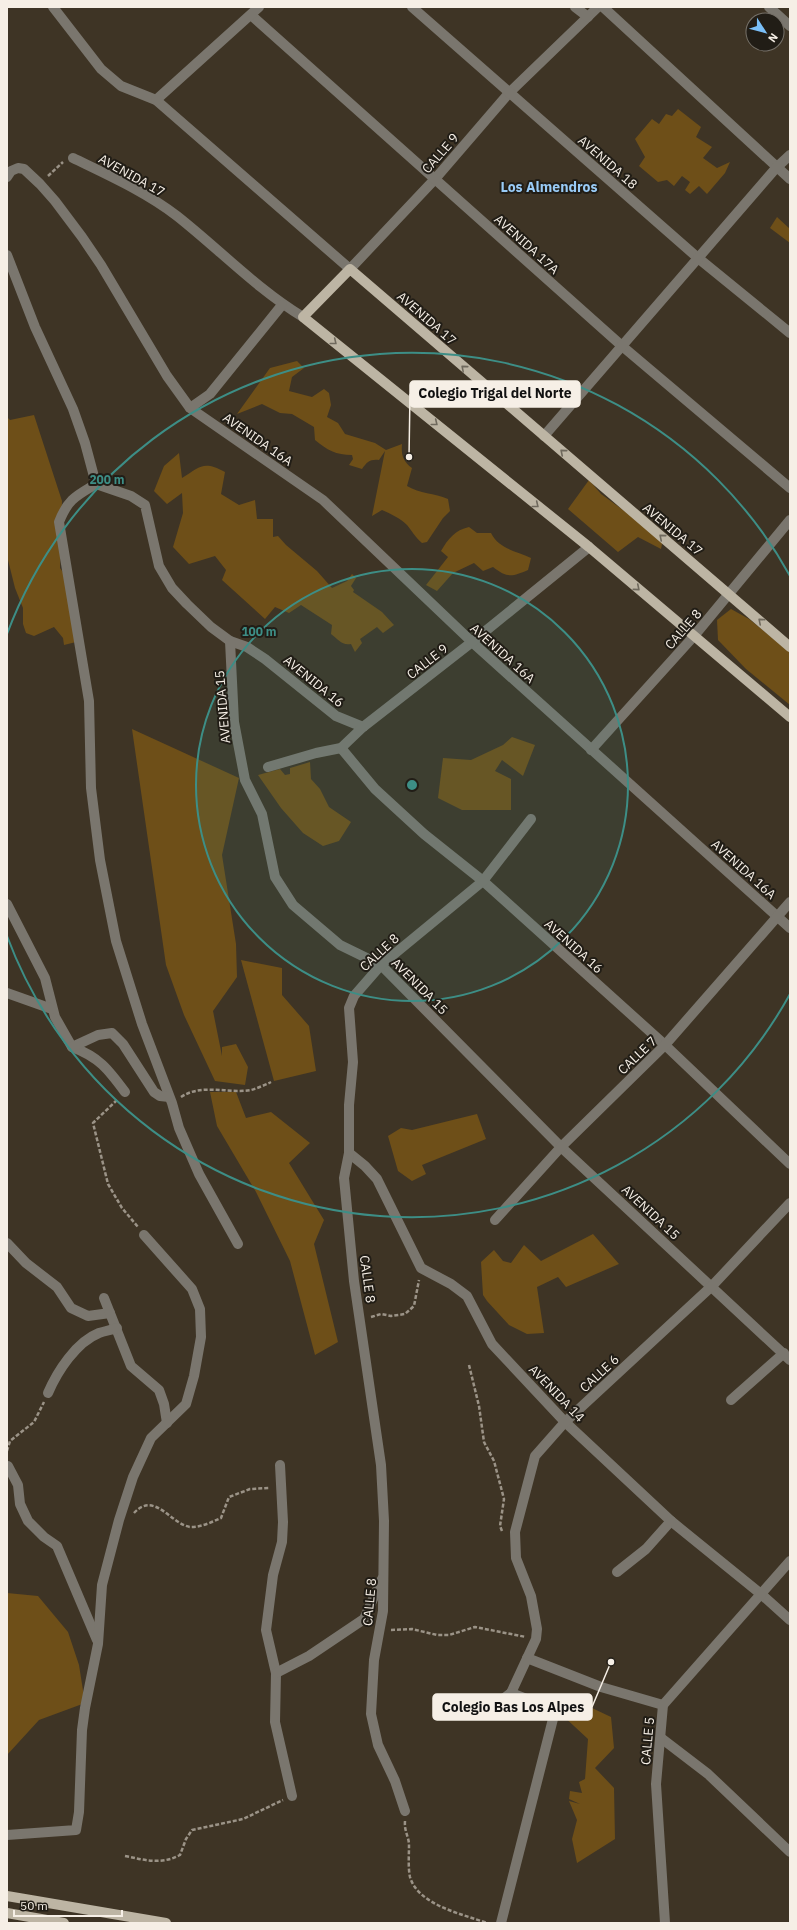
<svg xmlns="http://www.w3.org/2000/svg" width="797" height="1930" font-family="'IBM Plex Sans',sans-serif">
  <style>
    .green { fill: #6e4f18 }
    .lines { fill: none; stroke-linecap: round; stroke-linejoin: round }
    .path { stroke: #9b9387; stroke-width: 2.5; stroke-dasharray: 4 2; stroke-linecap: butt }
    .minor { stroke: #7a766e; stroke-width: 10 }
    .major { stroke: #bdb5a4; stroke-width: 10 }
    .oneway { stroke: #6f695d }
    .ring { fill: none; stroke: #3d8e86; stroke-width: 2 }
    .labels { text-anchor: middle; stroke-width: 4; stroke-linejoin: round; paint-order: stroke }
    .street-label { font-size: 13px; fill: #f6efe6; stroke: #211d16 }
    .neighbourhood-label { font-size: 14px; font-weight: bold; fill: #99cbf6; stroke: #211d16 }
    .centre { fill: #3d8e86; stroke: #211d16; stroke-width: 2 }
    .ring-label { font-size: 12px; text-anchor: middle; font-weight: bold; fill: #3d8e86; stroke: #211d16; stroke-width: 4; stroke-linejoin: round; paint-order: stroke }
    .leader { fill: none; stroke: #f6efe6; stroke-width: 1.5 }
    .callout-dot { fill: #f6efe6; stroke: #211d16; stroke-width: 1.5 }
    .callout { fill: #f6efe6; stroke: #f6efe6; stroke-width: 1.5 }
    .callout-label { font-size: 14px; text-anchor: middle; font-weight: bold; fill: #111 }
  </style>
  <rect width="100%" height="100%" fill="#3e3425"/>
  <!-- green -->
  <g class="green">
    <polygon points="678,109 701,127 696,137 712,147 703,158 717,168 730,162 725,173 707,194 699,186 690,194 685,190 690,182 682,176 674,186 667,180 658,182 639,166 645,157 635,139 652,119 659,124 666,114 672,116"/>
    <polygon points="777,217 790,229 790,243 770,228"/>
    <path d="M297 361 304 368 292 377 289 391 312 397 324 389 329 393 331 405 327 417 338 423 345 434 375 443 386 450 402 444C401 455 403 461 412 468L407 486C420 494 434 493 448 499L450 511 443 518 427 542 422 543C415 537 412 531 407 525 400 518 391 514 382 510L372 516 385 451 379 460C370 459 367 462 362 469L349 465 353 459 352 455C336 455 327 450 315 440L314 427 292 414 280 413 262 404 237 414 270 368Z"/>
    <polygon points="34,415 62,501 60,568 71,584 76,642 64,645 63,638 54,627 34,636 26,633 23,624 23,608 15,588 7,556 7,417 10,420"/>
    <path d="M179 453 182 478C200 467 203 460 225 472L221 494 239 505 255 500 257 519H273V537L278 536 286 545 317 571 332 588 347 581 352 574 356 578 351 586 354 590 353 592 382 612 394 625 383 633 377 627 360 639 362 643 355 652 351 644C342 646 338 639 331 634L332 625 301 605 289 613 275 607 265 619 222 580 226 570 215 556 189 564 173 547 183 513 182 493 167 504 154 491 164 466Z"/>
    <polygon points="589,480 601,494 663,539 661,549 638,537 618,552 568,509"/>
    <path d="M469 527 477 533H491C499 549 516 551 531 558L528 570C512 577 507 578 493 567L483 571 474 563 453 573 437 591 426 585 448 557 441 551C448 539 455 530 469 527Z"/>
    <polygon points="731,609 749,619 790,652 790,705 746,669 718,640 717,620"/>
    <polygon points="132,729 239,778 222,855 236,944 237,977 213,1011 222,1056 222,1047 236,1044 248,1067 245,1085 215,1081 184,1015 166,965"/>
    <polygon points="512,737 535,745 523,776 502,760 495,771 511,779 511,810 462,810 438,798 443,758 471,760 503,745"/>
    <polygon points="310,762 311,779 320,789 329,807 351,822 339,841 323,846 303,833 281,808 258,775 280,769 285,775 290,774 290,768"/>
    <polygon points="241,960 282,968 282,995 309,1026 316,1071 274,1081"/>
    <polygon points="210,1092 236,1092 246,1118 271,1112 310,1143 289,1163 324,1220 314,1244 338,1342 315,1355 290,1261 256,1192 217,1126"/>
    <polygon points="477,1114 486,1139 422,1165 426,1174 412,1181 398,1171 388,1136 401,1128 412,1130"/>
    <polygon points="593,1234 619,1264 566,1287 558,1277 537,1287 544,1333 527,1334 509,1325 487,1301 483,1295 481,1262 494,1250 503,1261 511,1263 524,1245 541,1261"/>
    <polygon points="7,1593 38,1596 68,1632 79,1665 85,1703 39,1720 7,1755"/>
    <polygon points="564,1702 590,1715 592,1708 611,1717 614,1748 595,1768 614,1788 615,1839 577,1863 572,1839 577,1820 569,1801 580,1804 569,1799 570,1791 582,1793 579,1782 585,1779 588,1739 560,1713"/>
  </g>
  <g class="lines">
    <!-- path -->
    <g class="path">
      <polyline points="48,176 63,162"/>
      <path d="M181 1097C202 1083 228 1094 251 1090 258 1088 265 1085 271 1082"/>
      <polyline points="117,1100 93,1123 108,1184 122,1208 138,1227"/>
      <polyline points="371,1317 381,1314 391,1316 405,1314 414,1306 419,1280"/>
      <polyline points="469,1365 479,1406 484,1442 494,1461 504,1499 500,1526 502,1531"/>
      <polyline points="7,1451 10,1441 34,1422 44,1402"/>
      <path d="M134 1513C155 1490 172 1526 191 1527 202 1527 212 1522 221 1518L229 1497 250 1489 269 1488"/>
      <polyline points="391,1630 412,1629 437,1635 449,1635 475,1627 526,1637"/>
      <path d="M405 1821C404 1831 409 1837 409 1845 409 1855 408 1868 410 1877 418 1905 462 1914 487 1923"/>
      <path d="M125 1856C145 1860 161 1865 180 1855L186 1839 192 1830 243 1819 283 1800"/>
    </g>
    <!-- minor -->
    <g class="minor">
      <polyline points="53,7 101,69 121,86 156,100 350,269 435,179 509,93 598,7"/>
      <polyline points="412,7 698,258 790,333"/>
      <polyline points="575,7 588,17"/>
      <polyline points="603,7 790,179"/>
      <polyline points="769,7 790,26"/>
      <polyline points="251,15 622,346 790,488"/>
      <polyline points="156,100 259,7"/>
      <path d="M73 158C108 175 146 192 177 216 220 250 257 289 303 317"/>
      <polyline points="7,177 11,171 18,168 24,169 40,184 55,201 82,237 101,265 167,376 190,408 323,500 472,642 790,928"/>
      <polyline points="7,255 35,327 73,409 85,443 96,484"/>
      <polyline points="190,408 210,394 282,305"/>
      <polyline points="544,436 776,168 790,155"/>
      <path d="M96 484C76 496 68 499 59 522L89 701 91 788 100 860 116 941 142 1024 172 1103 179 1128 199 1174 238 1244"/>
      <polyline points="96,484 131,496 145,505 159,566 172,588 187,604 211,627 230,641 247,647 265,659 336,716 363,727"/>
      <polyline points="230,641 234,722 245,780 262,814 275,877 293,905 340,945 381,965 561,1147 790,1360"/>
      <polyline points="341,748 375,789 424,834 483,881 665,1045 790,1164"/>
      <polyline points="591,750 694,636 790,520"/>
      <polyline points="268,767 316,753 341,748 363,727 472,642 589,547"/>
      <path d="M7 904 45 978 55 1017 72 1047C99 1057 108 1069 125 1092"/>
      <polyline points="7,993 52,1009"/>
      <polyline points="72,1047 98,1035 112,1033 123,1044 154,1092 160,1096 169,1097"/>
      <polyline points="349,1153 365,1166 377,1179 421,1268 451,1284 467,1296 492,1344 565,1422 671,1521 761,1594 790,1620"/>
      <polyline points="495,1220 561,1147 665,1045 790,902"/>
      <polyline points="7,1243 26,1263 57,1287 71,1308 88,1316 110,1313"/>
      <polyline points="104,1298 131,1366 159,1390 164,1404 167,1423"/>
      <path d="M48 1393C57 1372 76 1342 99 1333 105 1331 111 1330 117 1328"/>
      <polyline points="731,1400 784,1353"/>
      <polyline points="280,1465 283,1522 282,1542 273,1575 266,1630 276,1673 275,1722 292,1796"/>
      <polyline points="8,1466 18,1485 20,1504 28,1521 44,1537 57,1546 97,1640"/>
      <polyline points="617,1572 646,1549 671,1521"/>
      <polyline points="527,1658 601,1687 663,1705"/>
      <polyline points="276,1673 309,1656 364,1619 382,1579"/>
      <polyline points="511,1693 536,1639 537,1629 531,1596 516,1558 515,1532 535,1456 565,1422 712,1286 790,1203"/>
      <path d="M468 1708C488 1708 495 1706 511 1693"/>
      <polyline points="661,1738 708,1774 790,1852"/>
      <polyline points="405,1811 395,1781 378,1745 371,1714 374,1660 383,1611 384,1521 381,1465 354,1281 344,1178 349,1153 349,1105 353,1062 349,1008 354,996 381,965 483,881 531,819"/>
      <polyline points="7,1835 76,1830 79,1812 82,1730 85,1708 98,1644 102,1585 119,1520 133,1477 151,1438 186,1404 194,1376 201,1337 200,1309 192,1289 144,1235"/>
      <polyline points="501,1923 554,1715 552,1709 511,1693"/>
      <polyline points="665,1923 656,1784 663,1705 790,1561"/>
    </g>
    <!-- major -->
    <g class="major">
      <polyline points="790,647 350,269 303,317 589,547 790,717"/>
      <polyline points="7,1896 166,1923"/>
      <polyline points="7,1913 64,1923"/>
    </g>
  </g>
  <!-- one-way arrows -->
  <defs><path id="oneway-chevron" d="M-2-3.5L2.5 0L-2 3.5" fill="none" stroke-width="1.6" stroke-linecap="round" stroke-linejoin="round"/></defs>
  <g class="oneway">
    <use href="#oneway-chevron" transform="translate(334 342) rotate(39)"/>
    <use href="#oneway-chevron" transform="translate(464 368) rotate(-139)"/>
    <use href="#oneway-chevron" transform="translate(435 423) rotate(39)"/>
    <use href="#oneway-chevron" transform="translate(563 452) rotate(-140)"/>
    <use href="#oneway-chevron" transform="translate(536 505) rotate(39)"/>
    <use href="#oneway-chevron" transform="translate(662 537) rotate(-140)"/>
    <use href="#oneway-chevron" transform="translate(637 588) rotate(40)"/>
    <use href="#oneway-chevron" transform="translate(761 621) rotate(-139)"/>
  </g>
  <!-- distance rings -->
  <circle cx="412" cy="785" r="216" fill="#3d8e86" fill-opacity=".12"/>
  <g class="ring">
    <circle cx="412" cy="785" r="216"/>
    <path d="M790 994A432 432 0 0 1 7 936M7 634A432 432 0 0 1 790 576"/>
  </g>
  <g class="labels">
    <!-- street labels -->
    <g class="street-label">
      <text transform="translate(440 153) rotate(-49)" y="5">CALLE 9</text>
      <text transform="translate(608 162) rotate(41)" y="5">AVENIDA 18</text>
      <text transform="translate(132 175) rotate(29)" y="5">AVENIDA 17</text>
      <text transform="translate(527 244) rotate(42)" y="5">AVENIDA 17A</text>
      <text transform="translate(427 318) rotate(41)" y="5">AVENIDA 17</text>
      <text transform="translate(258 439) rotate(35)" y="5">AVENIDA 16A</text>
      <text transform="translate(673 529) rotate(40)" y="5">AVENIDA 17</text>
      <text transform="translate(683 629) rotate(-49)" y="5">CALLE 8</text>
      <text transform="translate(503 653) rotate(42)" y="5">AVENIDA 16A</text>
      <text transform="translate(427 661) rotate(-38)" y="5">CALLE 9</text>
      <text transform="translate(314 681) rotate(39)" y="5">AVENIDA 16</text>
      <text transform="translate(222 707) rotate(-95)" y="5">AVENIDA 15</text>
      <text transform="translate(744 869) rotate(42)" y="5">AVENIDA 16A</text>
      <text transform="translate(574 946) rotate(42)" y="5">AVENIDA 16</text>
      <text transform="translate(379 952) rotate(-43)" y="5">CALLE 8</text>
      <text transform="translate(420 986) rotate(45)" y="5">AVENIDA 15</text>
      <text transform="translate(637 1055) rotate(-44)" y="5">CALLE 7</text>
      <text transform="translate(651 1212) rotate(43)" y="5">AVENIDA 15</text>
      <text transform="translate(368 1279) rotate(82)" y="5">CALLE 8</text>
      <text transform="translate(599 1373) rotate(-43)" y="5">CALLE 6</text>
      <text transform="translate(557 1393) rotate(46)" y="5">AVENIDA 14</text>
      <text transform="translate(369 1602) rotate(-85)" y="5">CALLE 8</text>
      <text transform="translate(647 1741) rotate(-85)" y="5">CALLE 5</text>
    </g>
    <!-- neighbourhood labels -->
    <g class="neighbourhood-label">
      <text x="549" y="192">Los Almendros</text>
    </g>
  </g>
  <circle cx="412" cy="785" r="6" class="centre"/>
  <g class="ring-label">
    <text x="107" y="484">200 m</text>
    <text x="259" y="636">100 m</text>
  </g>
  <!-- callouts -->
  <path class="leader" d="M409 457L410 394M611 1662L592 1707"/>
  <g class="callout-dot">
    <circle cx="409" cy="457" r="4"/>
    <circle cx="611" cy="1662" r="4"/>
  </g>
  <g class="callout">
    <rect x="410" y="381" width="170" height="26" rx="4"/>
    <rect x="433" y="1694" width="159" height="26" rx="4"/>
  </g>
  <g class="callout-label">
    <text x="495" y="398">Colegio Trigal del Norte</text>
    <text x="513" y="1712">Colegio Bas Los Alpes</text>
  </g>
  <!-- border -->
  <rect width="797" height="1930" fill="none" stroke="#f6efe6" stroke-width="16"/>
  <!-- north arrow -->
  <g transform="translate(765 32) rotate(126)"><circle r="19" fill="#211d16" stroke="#767169"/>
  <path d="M0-3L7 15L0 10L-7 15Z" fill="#7abff8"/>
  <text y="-6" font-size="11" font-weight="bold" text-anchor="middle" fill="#f6efe6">N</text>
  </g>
  <!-- scale -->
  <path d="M14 1910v6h108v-6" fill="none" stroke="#f6efe6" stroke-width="2"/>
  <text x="20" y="1910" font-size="12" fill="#f6efe6" stroke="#211d16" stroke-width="3" paint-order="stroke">50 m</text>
</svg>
